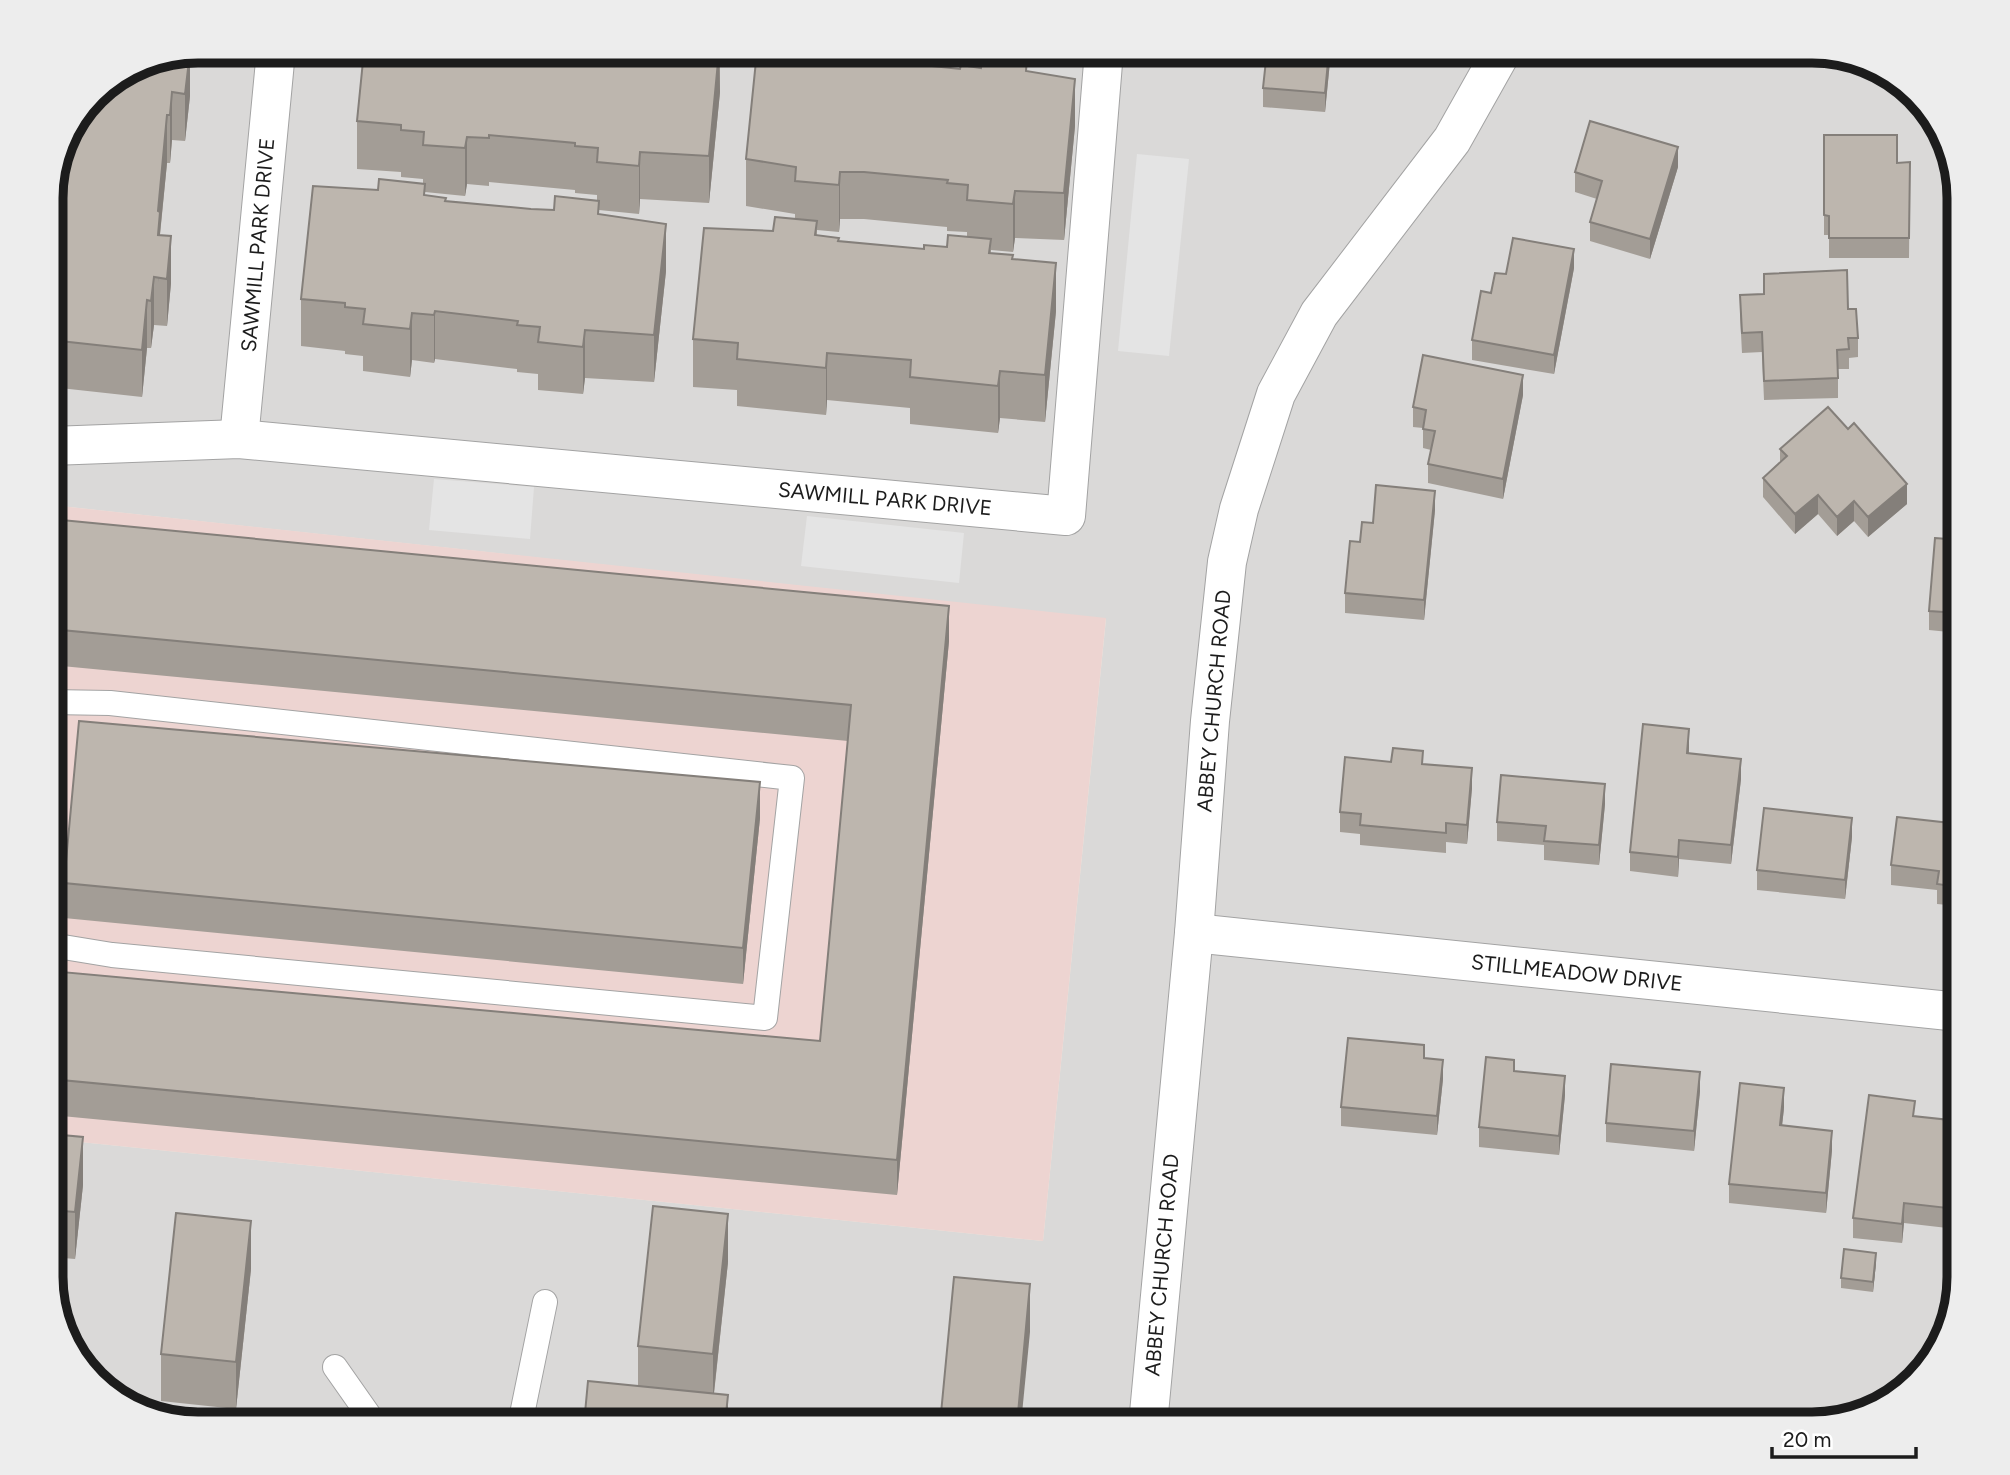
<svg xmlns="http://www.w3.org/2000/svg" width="2010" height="1475" font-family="Figtree,sans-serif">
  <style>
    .residential { fill: #dad9d8 }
    .commercial { fill: #edd4d1 }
    .parking { fill: #e4e4e4 }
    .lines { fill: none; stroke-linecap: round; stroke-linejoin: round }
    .lane-casing { stroke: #a3a3a3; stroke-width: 26 }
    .street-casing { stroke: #a3a3a3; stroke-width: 40 }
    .lane { stroke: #fff; stroke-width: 24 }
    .street { stroke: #fff; stroke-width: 38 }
    .wall { fill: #a39d96; fill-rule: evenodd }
    .shaded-wall { fill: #847f7a }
    .building { fill: #bdb6ae; stroke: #847f7a; stroke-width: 2 }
    .labels { text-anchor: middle; stroke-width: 5; stroke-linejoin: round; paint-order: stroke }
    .street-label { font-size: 21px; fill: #1c1c1c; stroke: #fff }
    .rim { fill: none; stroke: #1c1c1c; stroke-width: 9 }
  </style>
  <rect width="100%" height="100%" fill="#edeae1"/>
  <!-- residential -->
  <polygon class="residential" points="198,51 1812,51 1901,81 1944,132 1959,198 1959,1277 1929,1366 1878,1409 1812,1424 197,1424 109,1394 66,1343 51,1286 51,1139 1043,1241 1106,619 51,505 51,188 142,62"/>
  <!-- commercial -->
  <polygon class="commercial" points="51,505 1106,618 1043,1241 51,1139"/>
  <!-- parking -->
  <g class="parking">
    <polygon points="1137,154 1189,159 1169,356 1118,351"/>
    <polygon points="434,479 534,487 530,539 429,530"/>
    <polygon points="807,516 964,533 959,583 801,566"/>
  </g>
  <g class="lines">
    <defs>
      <g id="lane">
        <polyline points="51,945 112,955 765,1018 792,778 110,703 51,702"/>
        <polyline points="335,1367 375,1424"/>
        <polyline points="520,1424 545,1302"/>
      </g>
      <g id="street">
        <polyline points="239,439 276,51"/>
        <polyline points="51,446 239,439 1066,516 1104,51"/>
        <polyline points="1194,933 1959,1012"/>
        <polyline points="1148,1424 1194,933 1210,721 1227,562 1239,509 1276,394 1319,314 1452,140 1502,51"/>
      </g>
    </defs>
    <!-- lane casing -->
    <use href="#lane" class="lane-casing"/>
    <!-- street casing -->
    <use href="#street" class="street-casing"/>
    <!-- lane -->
    <use href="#lane" class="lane"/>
    <!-- street -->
    <use href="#street" class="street"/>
  </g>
  <!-- wall -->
  <g class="wall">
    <path d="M720 51V92L709 203 640 199 639 214 599 210V214L666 271 654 382 585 378 583 394 538 390V374L517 372V369L435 359 434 363 412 360 410 377 363 371V356L345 354V351L301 346V299L378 190 423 184V179L401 177V172L357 169V121ZM489 182 575 190V193L597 195V201L554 210 531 209 446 201 425 195V192L465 196 467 184 489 186Z"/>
    <path d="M851 51V55L874 60 960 69 981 68 1027 71 1075 126 1064 240 1015 238 1013 252 991 250V253L1013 259 1056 311 1045 422 1000 418 998 433 910 424V408L827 400 826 415 737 406V390L693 387V339L773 231 795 219V214L746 206V159ZM840 219H864L947 227V231L967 232V237L947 247 924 249 839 241 817 236V230L839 232Z"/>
    <polygon points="1267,51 1349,51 1349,53 1331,51 1325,112 1263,107 1263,88"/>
    <polygon points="142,62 190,96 185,141 172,140 170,163 167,163 160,235 171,283 167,326 154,325 151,348 147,348 142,397 51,387 51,188"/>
    <polygon points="1824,135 1897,163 1910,162 1909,258 1829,258 1829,235 1824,235"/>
    <polygon points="1678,167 1650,259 1590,241 1590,222 1597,199 1575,192 1575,172"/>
    <polygon points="1574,268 1554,374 1472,360 1472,340 1491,293"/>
    <polygon points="1764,274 1848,309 1858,338 1858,357 1849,358 1849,369 1838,369 1838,398 1764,400 1762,352 1742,353 1740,314 1740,295 1764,294"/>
    <polygon points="1523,395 1503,499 1428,483 1428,464 1431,450 1423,448 1423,428 1413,427 1413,407"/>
    <polygon points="1780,449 1907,504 1868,537 1854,521 1837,536 1818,514 1795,534 1763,497 1763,478 1780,462"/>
    <polygon points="1435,510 1424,620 1345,613 1345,593 1360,542 1373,523"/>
    <polygon points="51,519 949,641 897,1195 51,1115 51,971 820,1041 848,741 51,665"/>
    <polygon points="1959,540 1959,633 1929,630 1929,611"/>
    <polygon points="1689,748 1689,753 1741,779 1731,864 1679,859 1678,877 1630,871 1630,852"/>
    <polygon points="1423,764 1472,788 1467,844 1446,842 1446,853 1360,845 1360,834 1340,832 1340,812"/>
    <polygon points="1605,804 1599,865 1544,860 1544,845 1497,841 1497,822"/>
    <polygon points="760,818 743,984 64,918 64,883"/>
    <polygon points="1959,824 1959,906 1937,904 1937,890 1891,885 1891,865"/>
    <polygon points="1852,837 1845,899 1757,890 1757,870"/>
    <polygon points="1514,1071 1565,1095 1559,1155 1479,1147 1479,1127"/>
    <polygon points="1443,1079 1437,1135 1341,1126 1341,1107"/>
    <polygon points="1700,1091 1694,1151 1606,1142 1606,1123"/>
    <polygon points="1784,1108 1782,1125 1832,1150 1826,1213 1729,1203 1729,1184"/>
    <polygon points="1915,1116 1959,1121 1959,1200 1956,1229 1904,1223 1902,1243 1853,1238 1853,1218"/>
    <polygon points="51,1134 83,1185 75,1259 51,1257"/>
    <polygon points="728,1262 714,1394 728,1424 638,1386 638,1346"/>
    <polygon points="1876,1263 1873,1292 1841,1288 1841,1278"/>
    <polygon points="251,1269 236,1409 161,1401 161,1354"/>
  </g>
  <!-- shaded-wall -->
  <g class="shaded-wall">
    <polygon points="719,51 720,92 709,203 709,156"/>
    <polygon points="1329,51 1331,51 1325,112 1325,93"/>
    <polygon points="190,52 190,96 185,141 185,94"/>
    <polygon points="1075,79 1075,126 1064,240 1064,193"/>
    <polygon points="172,92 172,140 170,163 170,115"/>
    <polygon points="167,115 167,163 160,233 160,259 158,282 158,211"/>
    <polygon points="467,137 467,184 465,196 465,148"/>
    <polygon points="1678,147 1678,167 1650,259 1650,239"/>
    <polygon points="640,152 640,199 639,214 639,166"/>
    <polygon points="840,172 840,219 839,232 839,185"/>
    <polygon points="1015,191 1015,238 1013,252 1013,204"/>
    <polygon points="666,224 666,271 654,382 654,335"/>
    <polygon points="171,236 171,283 167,326 167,279"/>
    <polygon points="1574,249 1574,268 1554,374 1554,355"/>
    <polygon points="1056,263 1056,311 1045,422 1045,375"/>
    <polygon points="154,277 154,325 151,348 151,301"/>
    <polygon points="147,300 147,348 142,397 142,350"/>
    <polygon points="435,311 435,359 434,363 434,315"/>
    <polygon points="412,313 412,360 410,377 410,329"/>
    <polygon points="585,330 585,378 583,394 583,347"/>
    <polygon points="827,353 827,400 826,415 826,368"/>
    <polygon points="1000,371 1000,418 998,433 998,386"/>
    <polygon points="1523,375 1523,395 1503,499 1503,479"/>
    <polygon points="1907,484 1907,504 1868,537 1868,517"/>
    <polygon points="1435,491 1435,510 1424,620 1424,600"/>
    <polygon points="1818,495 1818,514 1795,534 1795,514"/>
    <polygon points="1854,501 1854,521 1837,536 1837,517"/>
    <polygon points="949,606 949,641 897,1195 897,1160"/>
    <polygon points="1689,729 1689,748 1687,773 1687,753"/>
    <polygon points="1741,759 1741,779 1731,864 1731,845"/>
    <polygon points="1472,768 1472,788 1467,844 1467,825"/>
    <polygon points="760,782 760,818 743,984 743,948"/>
    <polygon points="1605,784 1605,804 1599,865 1599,845"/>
    <polygon points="1852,818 1852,837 1845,899 1845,880"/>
    <polygon points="1679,840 1679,859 1678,877 1678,857"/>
    <polygon points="1443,1060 1443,1079 1437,1135 1437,1116"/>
    <polygon points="1700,1072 1700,1091 1694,1151 1694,1131"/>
    <polygon points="1565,1076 1565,1095 1559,1155 1559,1136"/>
    <polygon points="1784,1088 1784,1108 1780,1144 1780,1125"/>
    <polygon points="1832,1131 1832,1150 1826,1213 1826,1193"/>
    <polygon points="83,1137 83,1185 75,1259 75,1212"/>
    <polygon points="1959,1181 1959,1200 1956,1229 1956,1209"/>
    <polygon points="1904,1203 1904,1223 1902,1243 1902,1224"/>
    <polygon points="728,1214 728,1262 713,1401 713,1354"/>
    <polygon points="251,1221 251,1269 236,1409 236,1362"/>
    <polygon points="1876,1253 1876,1263 1873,1292 1873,1282"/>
    <polygon points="1030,1284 1030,1332 1021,1424 1017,1424"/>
    <polygon points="728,1395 728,1424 725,1424"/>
  </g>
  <!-- building -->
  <g class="building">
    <polygon points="364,51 719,51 709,156 640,152 639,166 597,162 598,148 575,146 575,143 489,135 489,138 467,137 465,148 423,145 424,132 401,130 401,125 357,121"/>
    <polygon points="757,51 850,51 850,54 874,57 873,60 960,69 961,65 981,68 983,53 1027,58 1026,71 1075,79 1064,193 1015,191 1013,204 967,200 968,185 947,183 948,180 864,172 840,172 839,185 795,181 796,167 746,159"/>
    <polygon points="1267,51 1329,51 1325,93 1263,88"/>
    <polygon points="190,52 185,94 172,92 170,115 167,115 158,211 160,212 158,235 171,236 167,279 154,277 151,301 147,300 142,350 51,340 51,188 66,132 101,88 142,62"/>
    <polygon points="1590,121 1678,147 1650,239 1590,222 1602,181 1575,172"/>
    <polygon points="1824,135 1897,135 1897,163 1910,162 1909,238 1829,238 1829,216 1824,215"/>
    <polygon points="379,179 425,184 424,195 446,198 445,201 531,209 554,210 555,196 599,201 598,214 666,224 654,335 585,330 583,347 538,342 540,327 517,325 518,321 435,311 434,315 412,313 410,329 363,324 365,309 345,307 345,303 301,299 313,186 378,190"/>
    <polygon points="775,217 817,221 815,235 839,238 838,241 924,249 924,245 947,247 948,235 991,239 989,253 1013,255 1012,259 1056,263 1045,375 1000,371 998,386 910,377 911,360 827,353 826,368 737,359 738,343 693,339 704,228 773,231"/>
    <polygon points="1513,238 1574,249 1554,355 1472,340 1481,291 1491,293 1495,273 1506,274"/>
    <polygon points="1847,270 1848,309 1856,309 1858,338 1848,338 1849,349 1837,350 1838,378 1764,381 1762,332 1742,333 1740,295 1764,294 1764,274"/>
    <polygon points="1423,355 1523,375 1503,479 1428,464 1435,431 1423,429 1426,410 1413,407"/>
    <polygon points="1828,407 1848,429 1854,423 1907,484 1868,517 1854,501 1837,517 1818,495 1795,514 1763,478 1787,456 1780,449"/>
    <polygon points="1376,485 1435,491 1424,600 1345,593 1350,541 1360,542 1362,522 1373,523"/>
    <polygon points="51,519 949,606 897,1160 51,1079 51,971 820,1041 851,705 51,629"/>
    <polygon points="1935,538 1959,540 1959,613 1929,611"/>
    <polygon points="79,721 760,782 743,948 64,883"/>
    <polygon points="1643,724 1689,729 1687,753 1741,759 1731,845 1679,840 1678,857 1630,852"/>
    <polygon points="1393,748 1423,751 1422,764 1472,768 1467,825 1446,823 1446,833 1360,825 1361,814 1340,812 1345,757 1391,762"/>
    <polygon points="1501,775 1605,784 1599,845 1544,841 1546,826 1497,822"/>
    <polygon points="1764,808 1852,818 1845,880 1757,870"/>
    <polygon points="1897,817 1959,824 1959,887 1937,884 1939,871 1891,865"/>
    <polygon points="1348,1038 1424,1045 1424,1058 1443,1060 1437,1116 1341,1107"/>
    <polygon points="1486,1057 1514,1060 1514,1071 1565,1076 1559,1136 1479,1127"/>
    <polygon points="1611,1064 1700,1072 1694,1131 1606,1123"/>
    <polygon points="1740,1083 1784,1088 1780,1125 1832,1131 1826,1193 1729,1184"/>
    <polygon points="1869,1095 1915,1101 1913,1116 1959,1121 1959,1181 1956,1209 1904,1203 1902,1224 1853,1218"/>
    <polygon points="51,1134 83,1137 75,1212 51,1210"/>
    <polygon points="653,1206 728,1214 713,1354 638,1346"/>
    <polygon points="176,1213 251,1221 236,1362 161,1354"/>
    <polygon points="1844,1249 1876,1253 1873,1282 1841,1278"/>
    <polygon points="954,1277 1030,1284 1017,1424 940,1424"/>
    <polygon points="588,1381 728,1395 725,1424 584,1424"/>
    <polygon points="1272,1409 1402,1422 1401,1424 1270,1424"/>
    <polygon points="1474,1421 1507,1424 1474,1424"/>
  </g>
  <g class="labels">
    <!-- street labels -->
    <g class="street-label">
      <text transform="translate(258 245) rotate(-85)" y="7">SAWMILL PARK DRIVE</text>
      <text transform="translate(885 499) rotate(5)" y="7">SAWMILL PARK DRIVE</text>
      <text transform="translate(1214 701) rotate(-85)" y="7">ABBEY CHURCH ROAD</text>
      <text transform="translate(1577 973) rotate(6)" y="7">STILLMEADOW DRIVE</text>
      <text transform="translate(1162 1265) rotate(-85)" y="7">ABBEY CHURCH ROAD</text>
    </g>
  </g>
  <!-- crop -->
  <path d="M0 0H2010V1475H0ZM198 63H1812A135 135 0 0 1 1947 198V1277A135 135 0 0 1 1812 1412H198A135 135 0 0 1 63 1277V198A135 135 0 0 1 198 63Z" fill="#ededed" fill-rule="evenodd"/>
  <path class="rim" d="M198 63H1812A135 135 0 0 1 1947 198V1277A135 135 0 0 1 1812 1412H198A135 135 0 0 1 63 1277V198A135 135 0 0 1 198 63Z"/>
  <!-- scale -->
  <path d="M1772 1447v10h144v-10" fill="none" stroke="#1c1c1c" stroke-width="3.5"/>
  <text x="1783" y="1447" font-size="21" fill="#1c1c1c" stroke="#ffffff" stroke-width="5" paint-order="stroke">20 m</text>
</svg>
